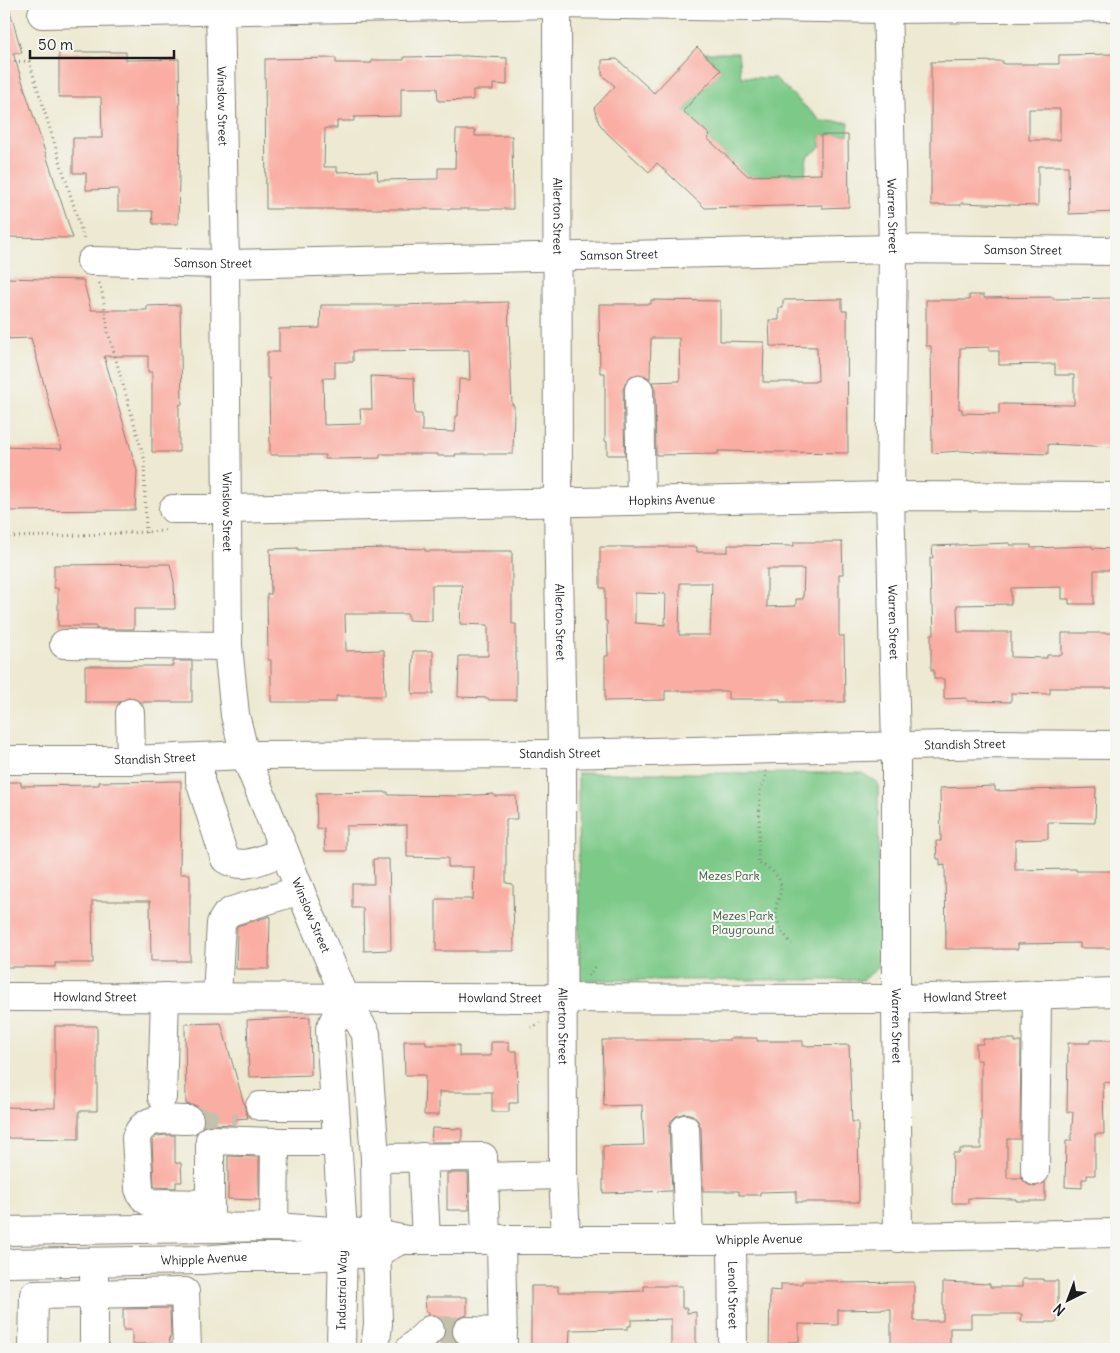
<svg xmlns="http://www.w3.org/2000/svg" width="1120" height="1353" font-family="Delius,sans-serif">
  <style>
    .green { fill: #7bc988; stroke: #4c7252 }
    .building { fill: #faada3; fill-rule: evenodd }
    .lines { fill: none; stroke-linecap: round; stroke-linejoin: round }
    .minor-tunnel { stroke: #c3c0ae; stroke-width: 28; stroke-dasharray: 28 14; stroke-linecap: butt }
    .minor-casing { stroke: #848277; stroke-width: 30 }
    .major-casing { stroke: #848277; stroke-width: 30 }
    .path { stroke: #848277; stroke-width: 3; stroke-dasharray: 1 4; stroke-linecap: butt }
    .minor { stroke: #fff; stroke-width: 28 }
    .major { stroke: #fff; stroke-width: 28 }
    .labels { text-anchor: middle; stroke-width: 4; stroke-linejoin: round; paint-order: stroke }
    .street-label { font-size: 12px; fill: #1c1c1c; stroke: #f6f6f2 }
    .park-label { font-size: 12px; fill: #3d5942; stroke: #f6f6f2 }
  </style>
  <rect width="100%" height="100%" fill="#f6f6f2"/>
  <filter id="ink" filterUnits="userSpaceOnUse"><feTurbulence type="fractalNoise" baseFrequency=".02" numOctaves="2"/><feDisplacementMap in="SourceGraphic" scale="10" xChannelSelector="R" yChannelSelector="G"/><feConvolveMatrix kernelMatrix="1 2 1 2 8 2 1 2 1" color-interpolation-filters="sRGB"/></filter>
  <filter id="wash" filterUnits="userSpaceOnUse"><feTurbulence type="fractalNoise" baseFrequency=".0096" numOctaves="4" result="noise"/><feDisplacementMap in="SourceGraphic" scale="20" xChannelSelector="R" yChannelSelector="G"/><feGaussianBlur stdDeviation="1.12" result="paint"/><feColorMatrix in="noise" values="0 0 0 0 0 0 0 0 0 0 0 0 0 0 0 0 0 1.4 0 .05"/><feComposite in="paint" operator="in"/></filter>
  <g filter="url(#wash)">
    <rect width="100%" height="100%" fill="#ede9d2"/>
    <!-- green -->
    <g class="green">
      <polygon points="704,53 738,53 741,77 775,78 821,121 849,122 848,135 821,135 821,147 807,157 805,175 745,176 740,171 741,169 707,138 710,135 698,124 678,116 721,70"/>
      <polygon points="578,773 862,773 878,783 880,966 863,980 579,980"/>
    </g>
    <g id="blocks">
      <!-- building -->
      <g class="building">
        <polygon points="8,4 22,53 13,53 73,238 4,237 4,5"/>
        <polygon points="697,47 721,70 683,111 710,135 707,138 748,176 821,174 821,135 848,135 849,207 822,208 822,205 705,208 657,163 649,172 607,133 599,123 594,108 615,86 602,75 602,60 617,59 654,93"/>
        <polygon points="59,52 126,52 126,60 179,59 180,129 178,224 153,224 152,211 118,211 118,189 86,190 86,173 73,173 73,138 102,138 101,97 59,97"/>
        <path d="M1116 54V212L1069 214 1068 166H1038V206L961 203V205H931V62L1003 61V64H1059V55ZM1029 109H1060V140H1029Z"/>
        <polygon points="466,56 507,58 507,85 493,84 493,90 473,90 473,100 438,101 437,88 401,88 401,116 354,117 354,121 337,121 337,128 325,128 324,167 337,167 337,172 377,171 378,180 438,179 438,168 455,168 456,130 475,130 475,136 512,136 513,209 266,209 265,59 336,58 336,63 372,63 372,60 404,60 404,57"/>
        <polygon points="4,278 83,280 91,310 147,310 147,306 180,305 182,404 179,405 179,452 152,452 152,372 148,372 148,356 104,356 137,471 135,510 4,511 4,447 62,449 31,338 4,339"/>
        <path d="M969 295H984V298L1053 297V299L1116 298V328H1113L1112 377H1116V447L1048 444V454L959 451 932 453 931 346H926V300H969ZM989 347V351H999V365L1055 364V375H1074V405L999 404V414L962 413V409H959L960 348Z"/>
        <polygon points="842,299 842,311 847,311 848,453 718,451 718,454 656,455 655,390 652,382 680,381 679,338 651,338 650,379 646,376 639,374 631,376 626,382 623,390 625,455 607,455 607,442 605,441 605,373 600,373 599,304 651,304 651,300 720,301 720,341 764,342 763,382 815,382 815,381 818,381 817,347 770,346 769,320 779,320 779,308 783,308 783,300"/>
        <path d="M508 302 512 405H514L513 454H455L456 456H438V454H380V458L337 459H325V455H270L269 378H267V352H279V329L320 328 321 305H399ZM469 350 470 380 459 379 458 416H456L455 432 422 431V414H415L414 378 371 376 372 409H360L361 424 324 425 323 378H335V362H353V351Z"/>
        <path d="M794 542H842L843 574H839V636H844L845 702H780V699H728V691H665V700L605 701V656H608L607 621H605V588H600V547H697V552H728V545L794 546ZM767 569H804L803 599H796V606L767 607ZM680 583H712L710 635H679ZM635 593 666 594 665 625 635 623Z"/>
        <polygon points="1010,543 1010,545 1031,545 1031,548 1092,546 1092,548 1116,549 1116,570 1094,570 1094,604 1069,604 1069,599 1062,599 1062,587 1011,588 1011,604 957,605 958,632 1011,632 1011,657 1047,658 1047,655 1062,655 1062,633 1116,633 1116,688 1050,688 1050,694 1011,693 1011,702 967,701 967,698 944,699 944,679 934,679 934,670 931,670 931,634 934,634 933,606 931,606 930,558 933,558 932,546"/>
        <polygon points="298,548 298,550 390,548 425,549 425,551 512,551 512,624 516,624 516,700 489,700 488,698 458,697 459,656 488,656 488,625 460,624 462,585 432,585 432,621 408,620 408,614 345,614 346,651 384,650 385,696 336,696 336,702 271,702 271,660 268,660 267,594 271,594 270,549"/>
        <polygon points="170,564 174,582 175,609 134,609 134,629 96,629 96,626 58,626 58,588 54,588 54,565"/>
        <polygon points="413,651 433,651 433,694 412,694"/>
        <polygon points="173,661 192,661 192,702 140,702 130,697 120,702 85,702 85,666 173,666"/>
        <polygon points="181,781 180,874 190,874 190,961 151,961 150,901 92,901 93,963 55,963 55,967 4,967 4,782 21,782 21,786 99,785 99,782"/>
        <polygon points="995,786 995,791 1096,788 1095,823 1048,822 1048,839 1015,840 1015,870 1076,869 1076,871 1116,871 1116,948 1080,948 1080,943 1018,944 1018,949 946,949 945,865 940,866 940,859 937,859 936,841 941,841 940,788"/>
        <polygon points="388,792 388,795 461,796 494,794 494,796 516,796 517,819 506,819 506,883 513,884 514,951 436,951 436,899 473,899 474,867 448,867 448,858 407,857 407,825 346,826 346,851 325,851 324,829 317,829 316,793"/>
        <polygon points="373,859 389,859 391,950 364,951 363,908 352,908 352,884 374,884"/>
        <polygon points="270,916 269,969 236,969 237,926"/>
        <polygon points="310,1017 311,1075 249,1077 247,1020"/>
        <polygon points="221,1023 248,1118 236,1119 235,1125 210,1124 203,1126 205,1120 202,1112 197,1106 186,1104 185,1024"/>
        <polygon points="55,1026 97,1026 97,1111 79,1111 79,1139 4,1138 4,1107 55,1108"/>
        <polygon points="731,1038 757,1038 757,1041 803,1041 803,1046 849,1045 852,1122 858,1122 859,1202 796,1202 796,1191 760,1192 760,1195 739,1195 739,1191 703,1191 701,1128 698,1121 693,1115 685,1113 676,1116 671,1121 669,1129 672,1191 603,1193 603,1146 644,1145 642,1105 604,1106 602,1040 731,1040"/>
        <polygon points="983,1039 1015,1039 1015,1042 1021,1042 1020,1139 1007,1139 1007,1178 1021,1178 1027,1184 1034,1187 1045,1182 1045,1201 1016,1201 1016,1199 968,1198 968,1203 952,1203 953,1153 960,1153 960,1149 981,1149 981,1060 976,1060 976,1044 983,1044"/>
        <polygon points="1090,1040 1116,1040 1116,1083 1103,1082 1104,1134 1095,1134 1095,1175 1087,1175 1087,1179 1082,1179 1082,1188 1065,1187 1066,1141 1071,1141 1073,1112 1067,1112 1068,1043 1090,1043"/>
        <polygon points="404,1041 426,1041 426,1045 459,1045 459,1056 491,1056 491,1042 509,1042 509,1051 517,1051 518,1103 509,1103 509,1112 492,1112 492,1092 439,1092 439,1115 424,1115 425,1075 405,1075"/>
        <polygon points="432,1128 462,1129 462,1142 431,1142"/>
        <polygon points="166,1135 175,1135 175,1163 181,1163 182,1182 176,1182 176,1188 155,1187 154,1186 152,1141 157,1136"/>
        <polygon points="228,1156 259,1157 259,1200 228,1199"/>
        <polygon points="447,1173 468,1173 469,1210 447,1210"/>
        <polygon points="1022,1279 1043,1279 1043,1281 1058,1281 1058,1322 1021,1322 1022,1314 971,1314 971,1328 950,1328 950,1349 891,1348 891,1309 838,1310 838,1325 799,1324 799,1342 788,1342 788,1349 769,1349 770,1290 781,1291 781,1284 802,1284 802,1281 838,1281 838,1283 914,1282 914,1321 943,1321 943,1282 990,1284 990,1287 1022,1287"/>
        <polygon points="531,1286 558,1286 558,1292 614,1292 644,1291 644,1286 682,1286 682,1308 687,1308 687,1313 696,1312 696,1349 671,1349 671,1319 631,1320 631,1326 628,1326 628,1329 570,1330 569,1349 531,1349"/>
        <polygon points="425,1297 467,1297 467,1315 459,1318 454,1322 451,1331 454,1339 459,1345 467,1347 467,1349 432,1349 445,1335 445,1327 441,1319 435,1315 429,1315 429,1312 426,1311"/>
        <polygon points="170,1308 171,1337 169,1337 170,1344 132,1344 132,1330 123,1330 123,1309"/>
      </g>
    </g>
  </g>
  <g filter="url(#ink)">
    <use href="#blocks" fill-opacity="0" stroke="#848277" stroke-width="1"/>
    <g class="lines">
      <!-- minor-tunnel -->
      <g class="minor-tunnel">
        <polyline points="189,1120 235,1128"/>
        <polyline points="430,1330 467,1331"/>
      </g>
      <defs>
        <g id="minor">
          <path id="s1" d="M220 4 225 264 228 646 235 715 245 755 300 890 345 997 366 1034 375 1158 376 1234"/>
          <path id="s2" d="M557 4 558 502 562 754 563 1175 566 1240"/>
          <path id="s3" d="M887 4 893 249 890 496 896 747V999L898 1238"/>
          <polyline points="42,14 557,4 887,9 1116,7"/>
          <path id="s4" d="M91 261 225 264 893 249 1116 251"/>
          <polyline points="639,390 641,500"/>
          <path id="s5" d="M173 509H227L890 496 1116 497"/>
          <polyline points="64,644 228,646"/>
          <polyline points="130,713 131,760"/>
          <path d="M200 758V781L225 859C243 871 265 858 284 851"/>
          <path id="s6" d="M4 760H131L245 755 562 754 993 744 1116 745"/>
          <polyline points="217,996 221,923 226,915 232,911 300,890"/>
          <path id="s7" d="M4 997 896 999 1116 992"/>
          <polyline points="162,1097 165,997"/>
          <polyline points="260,1106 334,1106"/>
          <path d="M189 1120C169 1120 144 1114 136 1138L139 1189C141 1196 144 1200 151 1203L210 1204"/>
          <polyline points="685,1129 689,1240"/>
          <polyline points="422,1157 426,1240"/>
          <polyline points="375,1158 483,1157 484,1177 563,1175"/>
          <polyline points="1035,1171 1037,994"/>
          <polyline points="484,1177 486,1239"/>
          <polyline points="210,1227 210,1140 275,1142 336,1142"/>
          <polyline points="274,1227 275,1142"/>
          <polyline points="343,1232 330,1029 345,997"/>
          <polyline points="501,1239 503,1349"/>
          <path id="s8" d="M732 1240 733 1349"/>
          <polyline points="94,1276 94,1349"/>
          <polyline points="467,1331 503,1332"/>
          <polyline points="33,1349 34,1295 185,1292 187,1349"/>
          <polyline points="410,1349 430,1330"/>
        </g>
        <g id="major">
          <path id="s9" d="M4 1231 274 1227 376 1234 406 1240H732L1116 1233"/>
          <path id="s10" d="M4 1263 202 1260 238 1257H306L376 1253 401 1240"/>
          <path id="s11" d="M341 1349 343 1236"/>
          <polyline points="375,1349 378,1324 376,1236"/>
        </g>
      </defs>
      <!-- minor casing -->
      <use href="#minor" class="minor-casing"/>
      <!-- major casing -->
      <use href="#major" class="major-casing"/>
      <!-- path -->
      <g class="path">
        <polyline points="4,62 29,61 84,239"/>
        <polyline points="99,283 103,296 108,332 144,458 146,533"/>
        <polyline points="4,537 60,536 165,531"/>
        <path d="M766 771 765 779 760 789 758 863C768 867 780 874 781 887 781 896 775 904 776 914 777 925 785 936 792 944"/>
        <polyline points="588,976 597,964"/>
        <polyline points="531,1028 540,1023"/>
      </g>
      <!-- minor -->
      <use href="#minor" class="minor"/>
      <!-- major -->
      <use href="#major" class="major"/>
    </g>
  </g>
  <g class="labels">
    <!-- street labels -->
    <g class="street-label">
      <text dy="4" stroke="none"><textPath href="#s1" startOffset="102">Winslow Street</textPath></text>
      <text dy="4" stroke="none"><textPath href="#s3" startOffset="212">Warren Street</textPath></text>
      <text dy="4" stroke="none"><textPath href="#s2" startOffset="212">Allerton Street</textPath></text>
      <text dy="4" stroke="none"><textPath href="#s4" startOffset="932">Samson Street</textPath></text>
      <text dy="4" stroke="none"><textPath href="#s4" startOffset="528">Samson Street</textPath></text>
      <text dy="4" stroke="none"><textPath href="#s4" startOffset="122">Samson Street</textPath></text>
      <text dy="4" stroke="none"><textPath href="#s5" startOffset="499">Hopkins Avenue</textPath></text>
      <text dy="4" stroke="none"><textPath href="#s1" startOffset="508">Winslow Street</textPath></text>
      <text dy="4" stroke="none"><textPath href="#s3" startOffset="618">Warren Street</textPath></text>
      <text dy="4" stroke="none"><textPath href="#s2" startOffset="618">Allerton Street</textPath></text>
      <text dy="4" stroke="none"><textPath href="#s6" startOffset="961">Standish Street</textPath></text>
      <text dy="4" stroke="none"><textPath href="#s6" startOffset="556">Standish Street</textPath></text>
      <text dy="4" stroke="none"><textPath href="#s6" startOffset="151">Standish Street</textPath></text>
      <text dy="4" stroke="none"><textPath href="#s1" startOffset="926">Winslow Street</textPath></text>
      <text dy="4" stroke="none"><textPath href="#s7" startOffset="91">Howland Street</textPath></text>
      <text dy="4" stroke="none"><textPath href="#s7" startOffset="496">Howland Street</textPath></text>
      <text dy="4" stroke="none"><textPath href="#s7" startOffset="961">Howland Street</textPath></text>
      <text dy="4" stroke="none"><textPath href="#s3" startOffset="1022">Warren Street</textPath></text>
      <text dy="4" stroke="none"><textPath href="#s2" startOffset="1022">Allerton Street</textPath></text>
      <text dy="4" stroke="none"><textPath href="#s9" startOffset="756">Whipple Avenue</textPath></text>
      <text dy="4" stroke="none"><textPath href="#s10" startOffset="200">Whipple Avenue</textPath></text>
      <text dy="4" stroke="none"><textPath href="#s11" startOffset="59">Industrial Way</textPath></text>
      <text dy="4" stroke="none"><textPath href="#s8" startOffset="55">Lenolt Street</textPath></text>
    </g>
    <!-- park labels -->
    <g class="park-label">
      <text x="729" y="880">Mezes Park</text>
      <text x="743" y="920">Mezes Park<tspan x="743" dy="14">Playground</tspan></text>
    </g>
  </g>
  <!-- margin -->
  <rect width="1120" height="1353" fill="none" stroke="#f6f6f2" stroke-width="20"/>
  <!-- north arrow -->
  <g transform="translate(1068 1300) rotate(222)" stroke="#f6f6f2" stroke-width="4" paint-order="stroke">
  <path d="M0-4L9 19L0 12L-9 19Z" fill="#1c1c1c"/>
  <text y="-8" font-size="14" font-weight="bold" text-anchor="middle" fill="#1c1c1c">N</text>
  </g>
  <!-- scale -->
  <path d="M30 50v8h144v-8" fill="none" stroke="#1c1c1c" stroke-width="2.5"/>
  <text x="38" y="50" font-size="15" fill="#1c1c1c" stroke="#f6f6f2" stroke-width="4" paint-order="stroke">50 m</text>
</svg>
